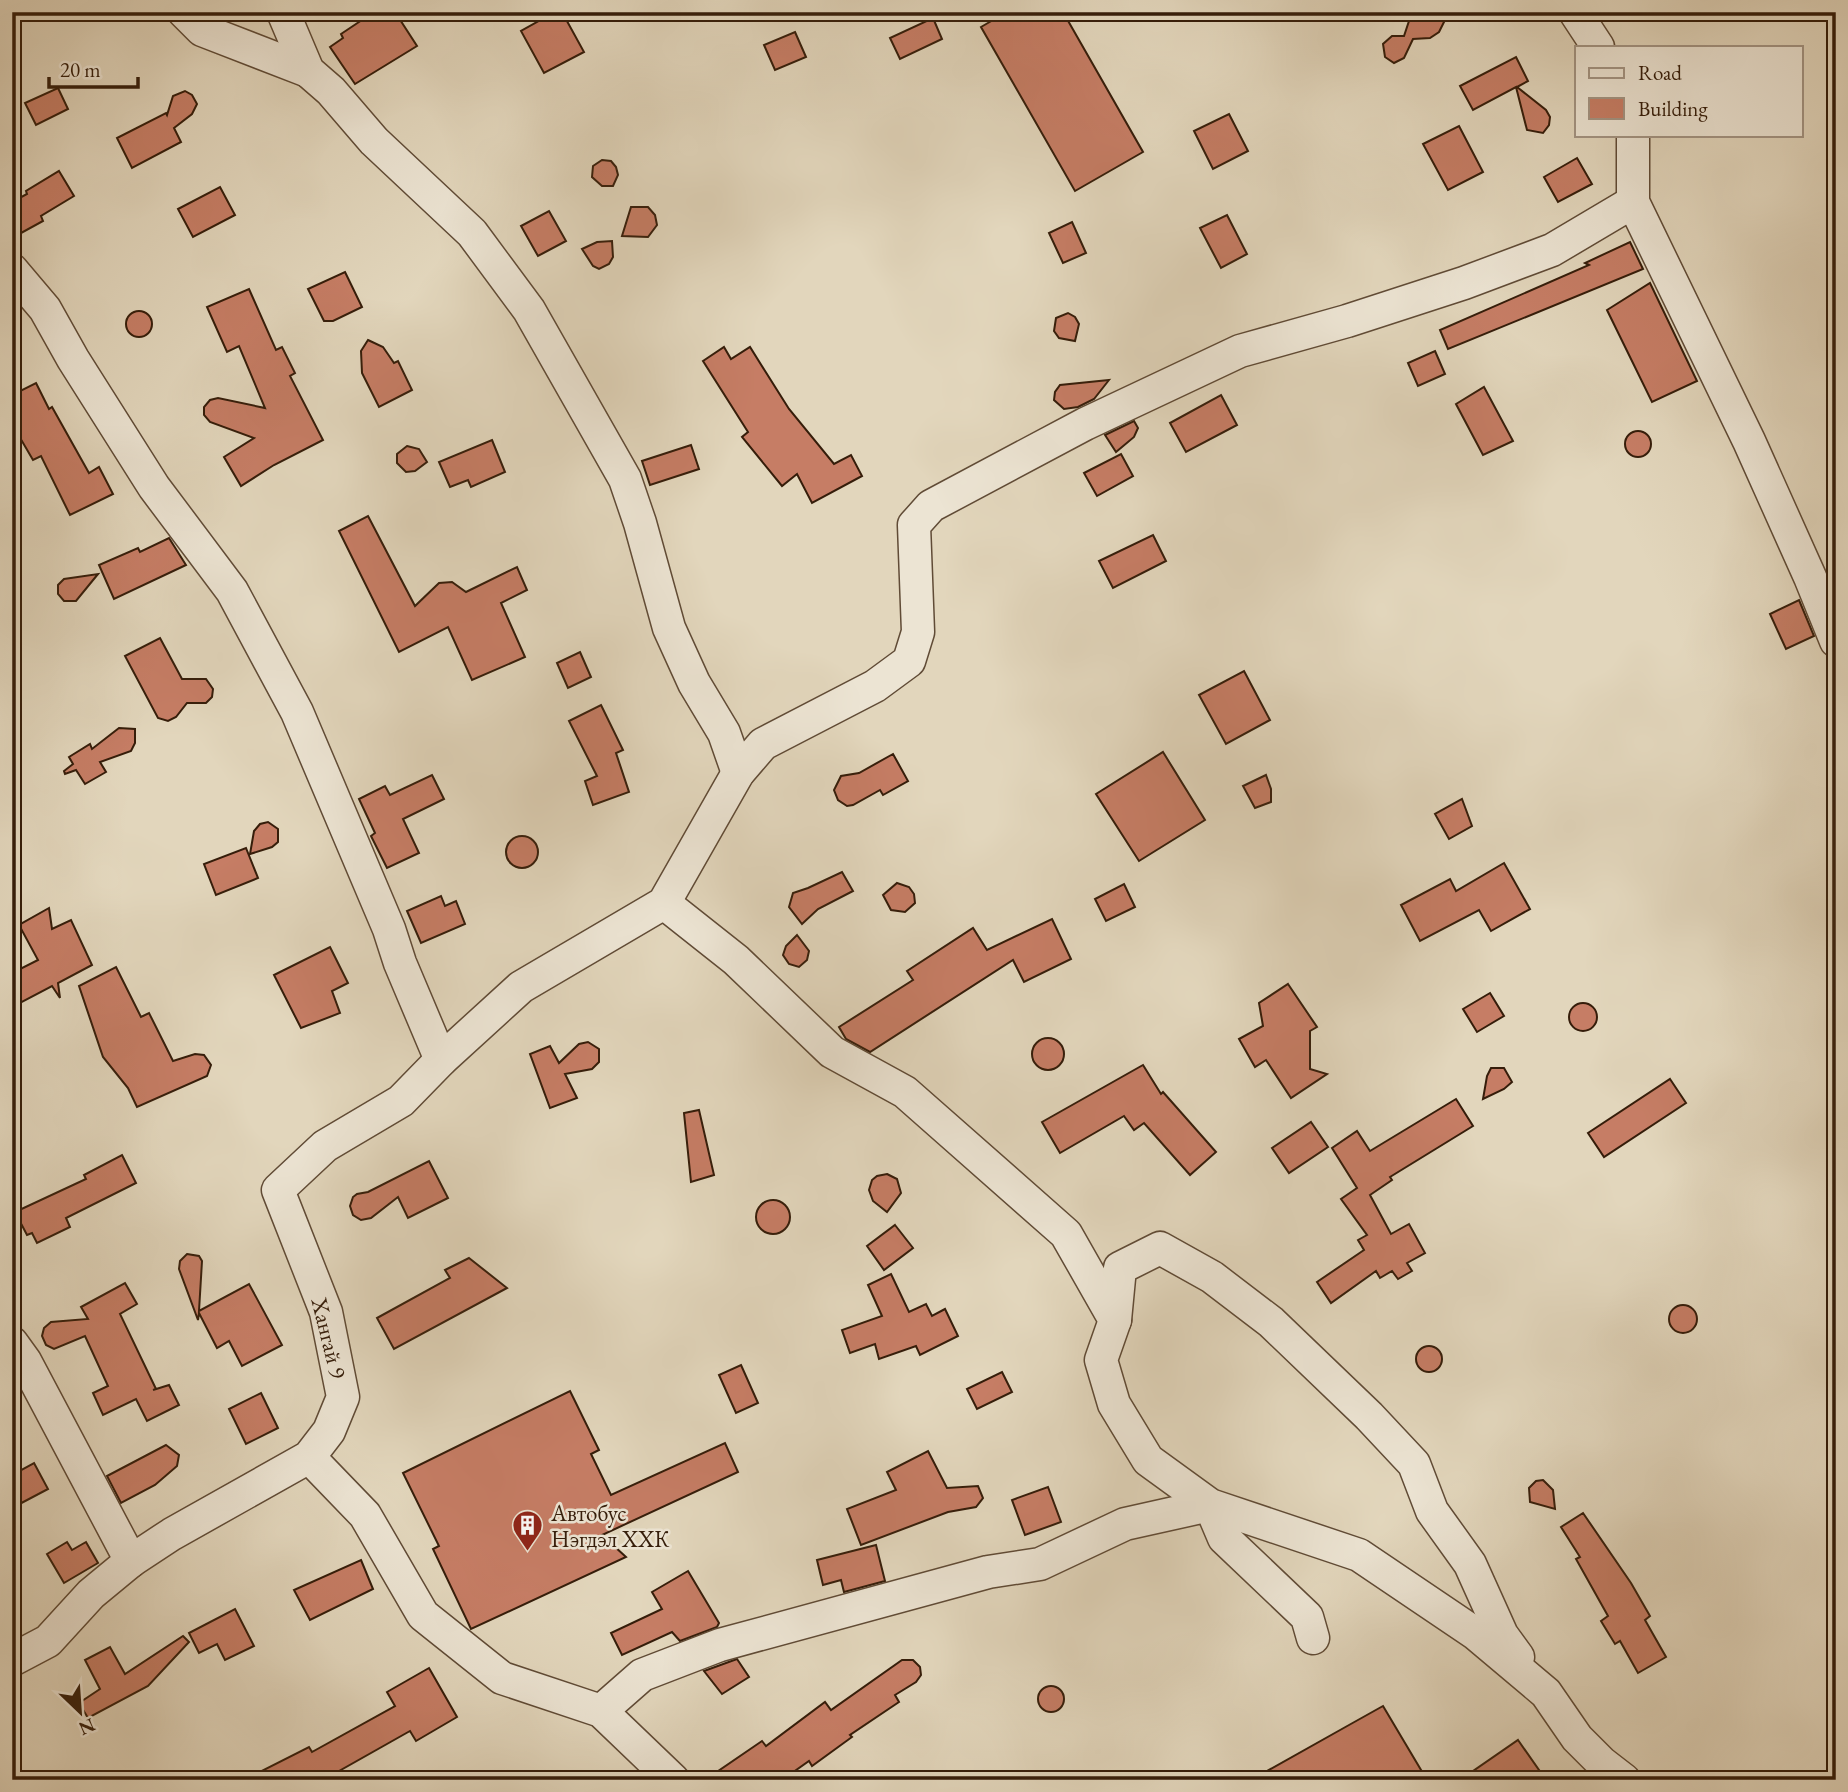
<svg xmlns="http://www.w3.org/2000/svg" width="1848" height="1792" font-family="'EB Garamond',serif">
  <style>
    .building { fill: #c67d65; stroke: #351d0a; stroke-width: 2 }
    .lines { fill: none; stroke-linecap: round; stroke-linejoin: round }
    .minor-casing { stroke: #604b36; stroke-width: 35 }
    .minor { stroke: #ece4d3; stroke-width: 32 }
    .labels { text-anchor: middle; stroke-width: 5; stroke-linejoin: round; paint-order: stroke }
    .street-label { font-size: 23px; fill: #351d0a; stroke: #ece4d3 }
    .poi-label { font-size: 23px; fill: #351d0a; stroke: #ece4d3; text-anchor: start }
  </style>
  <rect width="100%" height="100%" fill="#e2d6bc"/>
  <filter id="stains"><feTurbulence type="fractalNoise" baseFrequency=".00286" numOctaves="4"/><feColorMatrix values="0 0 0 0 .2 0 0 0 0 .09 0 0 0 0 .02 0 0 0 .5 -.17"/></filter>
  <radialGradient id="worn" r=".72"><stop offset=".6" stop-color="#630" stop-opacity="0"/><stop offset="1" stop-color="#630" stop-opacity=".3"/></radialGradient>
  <!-- building -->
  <g class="building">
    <polygon points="374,12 395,12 417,46 355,84 330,47 343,38 341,34"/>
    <polygon points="555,12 562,12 584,52 544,73 521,31"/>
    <polygon points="1007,12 1063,12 1143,152 1075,191 981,27"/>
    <polygon points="1412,12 1449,12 1439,32 1430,38 1413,39 1404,58 1394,63 1385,57 1383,44 1392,36 1404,36"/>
    <polygon points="933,18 942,39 900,59 890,38"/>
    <polygon points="795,32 806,57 775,70 764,45"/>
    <polygon points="1516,57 1528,81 1517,87 1546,110 1550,117 1549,125 1543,133 1527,130 1516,87 1473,110 1460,86"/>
    <polygon points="58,88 68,109 36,125 25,103"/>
    <polygon points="185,91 192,95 197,104 192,114 174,128 181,142 132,168 117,138 166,113 167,115 173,96"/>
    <polygon points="1229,114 1248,151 1213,169 1194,131"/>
    <polygon points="1459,126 1483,172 1448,190 1423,144"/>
    <polygon points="1577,158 1592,184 1558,202 1544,177"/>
    <polygon points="602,160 611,161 616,167 618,175 613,186 602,186 592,177 593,166"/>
    <polygon points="59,171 74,196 41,216 43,221 12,238 12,202 27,194 26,191"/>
    <polygon points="220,187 235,215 193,237 178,209"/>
    <polygon points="631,207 648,207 655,215 657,225 648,237 622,236"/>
    <polygon points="549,211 566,241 538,256 521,226"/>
    <polygon points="1227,215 1247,254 1221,268 1200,228"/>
    <polygon points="1072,222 1086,253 1063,263 1049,233"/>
    <polygon points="612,241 613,257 609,264 599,269 593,266 582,249 597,242"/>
    <polygon points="1630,242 1643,269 1448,349 1440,330 1589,265 1585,263"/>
    <polygon points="345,272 362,307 333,321 324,321 308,289"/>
    <polygon points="1650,283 1697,381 1652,402 1607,310"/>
    <polygon points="249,289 276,350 282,347 295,373 290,376 323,440 274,465 241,486 224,457 254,438 210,422 204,415 204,407 210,400 218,398 265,408 239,346 227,352 207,307"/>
    <circle cx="139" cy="324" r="13"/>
    <polygon points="1068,313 1075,317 1079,324 1075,341 1059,338 1054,331 1056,318"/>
    <polygon points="368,340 383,347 394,363 398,361 412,390 379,407 362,373 361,351"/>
    <polygon points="724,347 731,359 750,347 789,409 834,464 851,455 862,476 812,503 797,474 782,486 742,437 748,432 703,361"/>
    <polygon points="1435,351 1445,374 1418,386 1408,363"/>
    <polygon points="1109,380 1094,399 1078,407 1064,409 1054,400 1055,392 1060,385"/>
    <polygon points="36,383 49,409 52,407 89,473 99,467 113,494 70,515 41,456 33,460 12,424 12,395"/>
    <polygon points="1484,387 1513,441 1483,455 1456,404"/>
    <polygon points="1221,395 1237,425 1186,452 1170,423"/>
    <polygon points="1134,421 1138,428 1134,437 1116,452 1105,435"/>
    <circle cx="1638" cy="444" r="13"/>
    <polygon points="492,440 505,472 471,487 468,480 450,487 439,462"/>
    <polygon points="691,445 699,469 650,485 642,461"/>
    <polygon points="407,446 419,449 427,462 415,471 406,472 397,463 397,454"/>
    <polygon points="1121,454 1133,476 1097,496 1084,473"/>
    <polygon points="368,516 415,606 439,583 452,582 466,592 517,567 527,590 501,603 525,657 472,680 448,627 399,652 339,531"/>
    <polygon points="1153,535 1166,561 1113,588 1099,561"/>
    <polygon points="169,538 186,565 114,599 99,565 138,548 140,552"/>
    <polygon points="98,574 76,601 64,601 58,594 58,585 64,579"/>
    <polygon points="1799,600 1814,636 1786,649 1770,614"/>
    <polygon points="160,638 182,679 206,679 213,689 212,697 206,703 187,703 176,717 168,721 158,718 125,656"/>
    <polygon points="580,652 591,677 568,688 557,663"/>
    <polygon points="1244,671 1270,720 1226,744 1199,695"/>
    <polygon points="601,705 623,750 616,753 629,792 593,805 585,781 597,776 569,721"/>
    <polygon points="119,728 135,729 135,743 131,751 100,762 106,772 85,784 76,770 65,774 64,771 73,764 69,757 90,744 92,749"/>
    <polygon points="1163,752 1205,820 1139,861 1096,794"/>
    <polygon points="893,754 908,781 883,795 880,790 853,805 847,806 838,800 834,790 841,776 859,773"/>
    <polygon points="432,775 444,799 403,819 419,853 387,868 371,836 375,833 359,799 385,786 390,795"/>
    <polygon points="1266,775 1271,789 1271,802 1255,808 1243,786"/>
    <polygon points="1462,799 1472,826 1449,839 1435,814"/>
    <polygon points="268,822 278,829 278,842 272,847 250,854 254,831 260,824"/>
    <circle cx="522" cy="852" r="16"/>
    <polygon points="246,848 258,878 216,895 204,864"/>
    <polygon points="1504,863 1530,909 1491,931 1479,910 1420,941 1401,905 1450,879 1456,891"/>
    <polygon points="842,872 853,891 818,909 802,924 789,907 793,893 808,888"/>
    <polygon points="897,883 909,887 914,894 915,903 905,912 891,910 883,895"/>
    <polygon points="1124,884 1135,907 1106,921 1095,899"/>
    <polygon points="441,896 445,906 456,901 465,924 421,943 407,911"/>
    <polygon points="49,908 52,929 71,920 92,965 58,983 60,998 52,986 20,1003 12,987 12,973 38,960 19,925"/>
    <polygon points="1052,919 1071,959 1024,982 1013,960 870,1052 846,1039 839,1027 913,980 907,971 973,928 987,950"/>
    <polygon points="797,935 809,951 807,960 799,967 789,964 783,955 786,946"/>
    <polygon points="330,947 348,983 332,991 340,1013 301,1028 274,975"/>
    <polygon points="116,967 141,1017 149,1013 173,1061 195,1054 204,1055 211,1065 207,1076 137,1107 128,1088 103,1057 79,986"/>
    <polygon points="1288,984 1317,1027 1310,1031 1310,1069 1327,1074 1291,1098 1266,1060 1255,1067 1239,1039 1263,1026 1259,1003"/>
    <polygon points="1490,993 1504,1016 1477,1032 1463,1009"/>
    <circle cx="1583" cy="1017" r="14"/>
    <circle cx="1048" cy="1054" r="16"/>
    <polygon points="588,1042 599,1049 599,1062 592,1069 565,1074 577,1098 550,1108 530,1054 550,1046 559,1063 579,1044"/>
    <polygon points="1143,1065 1161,1094 1163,1092 1216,1152 1190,1175 1144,1123 1134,1130 1124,1116 1060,1153 1042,1122"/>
    <polygon points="1491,1068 1504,1068 1512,1082 1504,1089 1483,1099 1487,1076"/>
    <polygon points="1670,1079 1686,1103 1604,1157 1588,1133"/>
    <polygon points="1456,1099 1473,1126 1390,1177 1392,1180 1370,1195 1391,1234 1409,1224 1425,1253 1407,1263 1412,1271 1398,1279 1392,1271 1380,1278 1376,1271 1331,1303 1317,1282 1364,1250 1358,1240 1367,1235 1341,1199 1357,1188 1332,1148 1357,1131 1370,1151"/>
    <polygon points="699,1110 714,1175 691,1182 684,1113"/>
    <polygon points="1311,1122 1328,1147 1289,1173 1272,1148"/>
    <polygon points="122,1155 136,1183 66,1218 70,1227 37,1243 32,1233 27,1235 15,1212 86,1179 84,1175"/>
    <polygon points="429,1161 448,1198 408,1218 398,1197 371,1218 361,1220 353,1215 350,1206 353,1197 357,1194 368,1192"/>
    <polygon points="887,1174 897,1179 901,1193 887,1212 873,1201 869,1190 872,1180 877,1176"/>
    <circle cx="773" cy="1217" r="17"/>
    <polygon points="895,1225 913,1248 884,1270 867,1246"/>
    <polygon points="187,1254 199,1256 202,1261 199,1311 249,1284 282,1345 242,1366 229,1341 217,1348 199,1313 198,1320 179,1269 180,1261"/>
    <polygon points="469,1258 507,1288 394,1349 377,1318 450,1278 445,1270"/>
    <polygon points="891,1274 909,1312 926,1304 932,1316 945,1309 958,1336 920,1355 916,1346 879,1359 875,1344 850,1353 842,1330 882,1316 868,1285"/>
    <polygon points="125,1283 137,1304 120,1314 156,1389 153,1390 169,1385 179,1405 147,1421 136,1399 103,1415 93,1393 108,1386 85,1336 54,1349 46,1345 42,1336 44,1328 51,1322 88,1319 81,1307"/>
    <circle cx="1683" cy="1319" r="14"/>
    <circle cx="1429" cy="1359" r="13"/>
    <polygon points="741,1365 758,1403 736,1413 719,1375"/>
    <polygon points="1002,1372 1012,1392 977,1409 967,1389"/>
    <polygon points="570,1391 599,1450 591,1454 611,1495 725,1443 738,1472 602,1535 626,1557 471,1629 433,1549 439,1546 403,1473"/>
    <polygon points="261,1393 278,1428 246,1444 229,1409"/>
    <polygon points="166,1445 179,1455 177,1466 155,1485 121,1503 107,1476"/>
    <polygon points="928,1451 947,1488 978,1486 983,1498 976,1507 948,1512 861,1545 847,1509 896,1490 887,1472"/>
    <polygon points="34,1463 48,1489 12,1508 12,1475"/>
    <polygon points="1543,1480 1553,1490 1555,1509 1530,1502 1529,1488 1536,1481"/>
    <polygon points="1048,1487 1061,1522 1025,1535 1012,1500"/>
    <polygon points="1583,1513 1631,1583 1650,1616 1645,1620 1666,1657 1638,1673 1620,1641 1615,1644 1601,1621 1608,1616 1576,1559 1580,1557 1561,1527"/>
    <polygon points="67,1542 72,1550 86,1542 98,1563 64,1583 47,1554"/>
    <polygon points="876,1545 885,1581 844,1592 841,1580 823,1585 817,1560"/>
    <polygon points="361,1560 373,1589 310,1620 294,1590"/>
    <polygon points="688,1571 719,1623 717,1627 680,1641 672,1632 622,1655 611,1633 662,1609 652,1592"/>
    <polygon points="235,1609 254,1646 225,1660 217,1644 199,1653 189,1633"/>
    <polygon points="183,1636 189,1642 148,1686 88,1718 79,1703 100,1689 85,1660 110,1647 125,1674"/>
    <polygon points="737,1659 749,1677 722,1694 704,1671"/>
    <polygon points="902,1660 913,1660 920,1667 921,1675 916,1682 895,1695 899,1702 850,1735 852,1737 812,1766 809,1761 782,1780 705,1780 762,1741 766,1746 825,1702 831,1710"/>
    <polygon points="429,1668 457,1717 416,1741 410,1731 323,1780 244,1780 309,1747 312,1752 395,1706 387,1692"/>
    <circle cx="1051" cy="1699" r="13"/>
    <polygon points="1383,1706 1427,1780 1251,1780 1349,1725"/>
    <polygon points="1518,1740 1546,1780 1460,1780"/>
  </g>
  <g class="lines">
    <defs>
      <g id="minor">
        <polyline points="184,12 202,30 308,71"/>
        <polyline points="283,12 308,71 331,91 374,141 472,233 529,310 625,479 640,523 669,628 694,683 724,733 738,773"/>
        <polyline points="1575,12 1598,47"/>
        <polyline points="1633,135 1633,202 1749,441 1810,577 1836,641"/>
        <polyline points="12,270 45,309 73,359 154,487 232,591 297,712 389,929 400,963 441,1060"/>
        <polyline points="664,903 736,960 832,1052 905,1092 1066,1234 1115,1320 1101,1360 1114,1404 1148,1460 1210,1505 1359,1555 1476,1634 1546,1693 1577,1738 1602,1763 1624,1780"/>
        <polyline points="1115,1320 1120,1268 1160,1248 1212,1277 1271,1322 1369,1416 1414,1464 1432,1511 1470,1564 1502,1635 1518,1657"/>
        <polyline points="12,1343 25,1361 131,1561"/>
        <polyline points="309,1457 365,1515 423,1615 502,1678 601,1711 673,1780"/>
        <polyline points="12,1660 48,1641 91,1594 131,1561 172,1534 309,1457 329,1431 343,1397 326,1312 278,1190 325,1146 401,1101 441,1060 521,987 664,903 738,773 763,744 875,686 909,661 918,632 914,525 931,506 1085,424 1240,351 1347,321 1464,283 1552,250 1633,202"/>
        <polyline points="601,1711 642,1675 720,1645 988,1572 1040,1564 1125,1524 1210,1505 1224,1538 1307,1617 1313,1638"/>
      </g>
    </defs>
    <!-- minor casing -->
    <use href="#minor" class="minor-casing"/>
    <!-- minor -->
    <use href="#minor" class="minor"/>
  </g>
  <!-- icons -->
  <defs>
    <symbol id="building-pin" viewBox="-11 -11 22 30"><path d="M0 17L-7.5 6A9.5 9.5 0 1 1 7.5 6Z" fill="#8f2418" stroke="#ece4d3"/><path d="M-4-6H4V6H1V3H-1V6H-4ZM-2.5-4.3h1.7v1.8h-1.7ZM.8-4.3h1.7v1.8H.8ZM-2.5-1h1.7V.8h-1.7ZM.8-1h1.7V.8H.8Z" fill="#fff"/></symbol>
  </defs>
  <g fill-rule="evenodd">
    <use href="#building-pin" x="510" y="1508" width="35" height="47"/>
  </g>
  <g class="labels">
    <!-- street labels -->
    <g class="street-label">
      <text transform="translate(329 1338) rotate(76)" y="8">Хангай 9</text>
    </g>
    <!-- poi labels -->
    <g class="poi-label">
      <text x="551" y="1521">Автобус<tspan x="551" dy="26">Нэгдэл ХХК</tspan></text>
    </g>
  </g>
  <!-- margin -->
  <rect width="1848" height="1792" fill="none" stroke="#e2d6bc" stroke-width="42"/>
  <rect x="14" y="14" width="1820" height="1764" fill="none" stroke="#351d0a" stroke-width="3.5"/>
  <rect x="21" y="21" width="1806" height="1750" fill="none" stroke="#351d0a" stroke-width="2"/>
  <!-- legend -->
  <rect x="1575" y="46" width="228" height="91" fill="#ece4d3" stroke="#a39483" stroke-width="2"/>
  <rect x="1589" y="68" width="35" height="10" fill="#ece4d3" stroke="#a39483" stroke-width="2"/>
  <text x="1638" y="80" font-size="21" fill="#351d0a">Road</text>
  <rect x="1589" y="98" width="35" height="21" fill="#c67d65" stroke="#a39483" stroke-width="2"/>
  <text x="1638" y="116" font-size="21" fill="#351d0a">Building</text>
  <!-- north arrow -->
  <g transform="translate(80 1712) rotate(155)" stroke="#ece4d3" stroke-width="5" paint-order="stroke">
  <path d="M0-5L12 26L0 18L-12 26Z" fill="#351d0a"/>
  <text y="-10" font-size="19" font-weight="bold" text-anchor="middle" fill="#351d0a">N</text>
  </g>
  <!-- scale -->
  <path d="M49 77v10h89v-10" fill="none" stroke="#351d0a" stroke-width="3.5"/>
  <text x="60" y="77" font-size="21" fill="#351d0a" stroke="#ece4d3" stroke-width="5" paint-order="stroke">20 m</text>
  <rect width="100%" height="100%" filter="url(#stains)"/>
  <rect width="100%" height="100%" fill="url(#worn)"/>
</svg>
